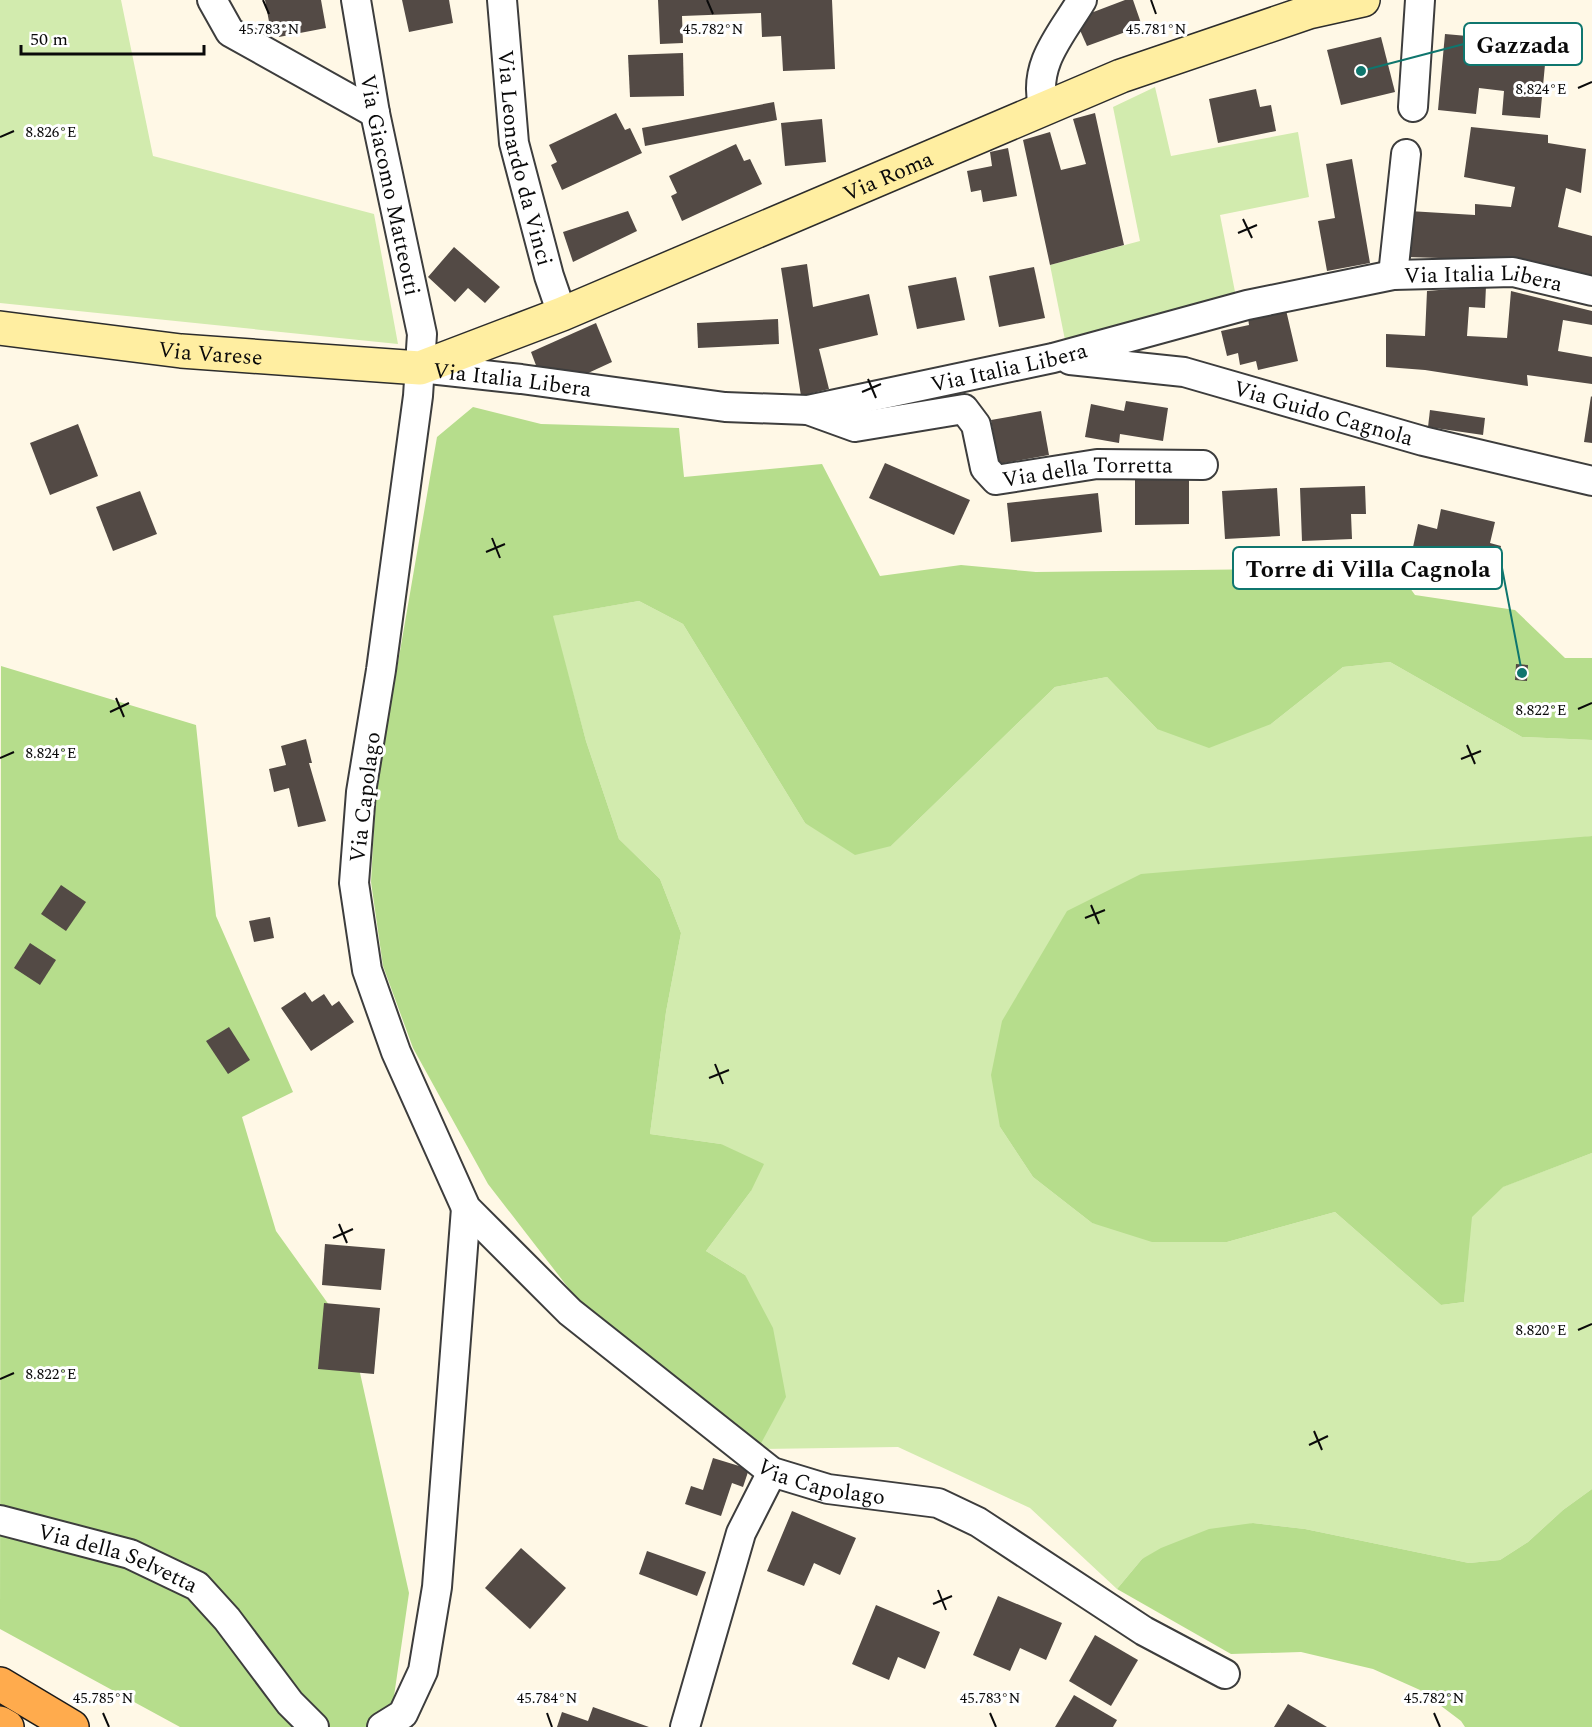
<svg xmlns="http://www.w3.org/2000/svg" width="1592" height="1727" font-family="Spectral,serif">
  <style>
    .green { fill: #d2ebae }
    .forest { fill: #b6dd8c }
    .building { fill: #534a45 }
    .lines { fill: none; stroke-linecap: round; stroke-linejoin: round }
    .minor-casing { stroke: #3d3d3d; stroke-width: 32 }
    .secondary-casing { stroke: #2c2c2c; stroke-width: 36 }
    .trunk-casing { stroke: #1b1b1b; stroke-width: 36 }
    .minor { stroke: #fff; stroke-width: 28 }
    .secondary { stroke: #ffeea1; stroke-width: 33 }
    .trunk { stroke: #ffab4d; stroke-width: 33 }
    .ticks { fill: none; stroke: #0a0a0a; stroke-width: 2 }
    .labels { text-anchor: middle; stroke-width: 6; stroke-linejoin: round; paint-order: stroke }
    .street-label { font-size: 22px; fill: #0a0a0a; stroke: #fff }
    .ticks-label { font-size: 15px; text-anchor: middle; fill: #0a0a0a; stroke: #fff; stroke-width: 6; stroke-linejoin: round; paint-order: stroke }
    .leader { fill: none; stroke: #0f766e; stroke-width: 2 }
    .callout-dot { fill: #0f766e; stroke: #fff; stroke-width: 2 }
    .callout { fill: #fff; stroke: #0f766e; stroke-width: 2 }
    .callout-label { font-size: 24px; text-anchor: middle; font-weight: bold; fill: #0a0a0a }
  </style>
  <rect width="100%" height="100%" fill="#fff8e6"/>
  <!-- green -->
  <g class="green">
    <polygon points="0,0 121,0 153,156 374,214 398,344 0,303"/>
    <polygon points="1155,87 1171,156 1298,132 1309,197 1220,215 1236,297 1066,345 1050,265 1140,241 1113,107"/>
    <polygon points="639,601 683,624 805,823 891,846 1055,687 1107,677 1157,729 1271,724 1343,667 1390,662 1522,737 1592,740 1592,836 1572,839 1000,1127 1033,1177 1092,1223 1227,1242 1335,1212 1441,1305 1464,1302 1471,1217 1502,1187 1592,1153 1592,1489 1563,1510 1528,1542 1500,1560 1469,1563 1305,1529 1253,1523 1142,1559 1117,1589 1030,1508 898,1447 758,1449 745,1275 706,1251 751,1191 721,1144 650,1134 666,1012 681,933 660,879 619,839 586,741 552,616"/>
  </g>
  <!-- forest -->
  <g class="forest">
    <polygon points="473,407 541,424 679,428 684,477 822,464 880,576 961,565 1036,572 1275,569 1402,577 1415,595 1515,610 1565,658 1592,658 1592,740 1522,737 1390,662 1343,667 1271,724 1209,748 1157,729 1107,677 1055,687 891,846 855,855 805,823 683,624 639,601 553,616 586,741 619,839 660,879 681,933 666,1012 650,1134 721,1144 764,1164 751,1191 706,1251 745,1275 773,1328 786,1397 758,1449 580,1303 488,1184 413,1048 383,966 371,882 376,790 437,437"/>
    <polygon points="1,666 196,725 216,916 293,1092 242,1117 276,1231 352,1337 409,1593 392,1710 378,1727 180,1727 0,1629"/>
    <polygon points="1592,836 1592,1153 1503,1187 1472,1217 1464,1302 1441,1305 1335,1212 1227,1242 1152,1242 1092,1223 1033,1177 1000,1127 991,1075 1002,1021 1067,911 1141,874"/>
    <polygon points="1592,1489 1592,1727 1465,1727 1461,1721 1420,1690 1373,1669 1301,1652 1231,1654 1117,1589 1142,1559 1161,1548 1209,1529 1253,1523 1305,1529 1469,1563 1500,1560 1528,1542 1563,1510"/>
  </g>
  <!-- building -->
  <g class="building">
    <polygon points="265,0 321,0 326,28 279,37 277,26 270,27"/>
    <polygon points="402,0 449,0 453,23 409,32"/>
    <polygon points="658,0 832,0 835,69 783,71 781,36 762,37 761,13 682,16 683,43 660,44"/>
    <polygon points="1125,0 1133,0 1142,26 1087,46 1075,19"/>
    <polygon points="1445,34 1547,43 1540,118 1502,115 1504,91 1479,88 1476,114 1438,110"/>
    <polygon points="1381,37 1395,92 1341,105 1327,50"/>
    <polygon points="683,53 684,96 630,97 628,55"/>
    <polygon points="1256,89 1260,107 1271,105 1276,131 1218,143 1209,99"/>
    <polygon points="774,102 777,120 645,146 642,128"/>
    <polygon points="616,113 625,130 630,128 642,153 562,190 551,165 557,162 549,145"/>
    <polygon points="1095,113 1124,245 1050,265 1023,140 1050,132 1061,170 1086,164 1073,119"/>
    <polygon points="822,119 826,162 785,166 781,123"/>
    <polygon points="1471,127 1548,135 1548,143 1586,149 1581,193 1566,188 1558,227 1592,236 1592,278 1533,261 1407,257 1409,211 1475,215 1475,204 1511,207 1515,187 1464,177"/>
    <polygon points="736,144 744,161 750,159 762,184 682,221 671,196 677,193 669,176"/>
    <polygon points="1008,148 1017,196 983,202 981,190 971,192 967,171 992,166 990,152"/>
    <polygon points="1352,159 1370,263 1327,271 1318,221 1335,218 1326,164"/>
    <polygon points="628,211 637,231 573,262 563,232"/>
    <polygon points="454,247 500,287 485,303 468,288 455,302 428,277"/>
    <polygon points="807,264 813,307 869,294 878,335 819,349 829,389 801,396 781,268"/>
    <polygon points="1034,267 1045,318 999,327 989,276"/>
    <polygon points="956,277 965,320 917,329 908,286"/>
    <polygon points="1486,286 1485,308 1469,307 1467,336 1507,338 1511,291 1592,311 1592,325 1563,320 1558,351 1592,357 1592,384 1527,375 1528,386 1425,370 1386,367 1386,334 1425,336 1427,291"/>
    <polygon points="1286,310 1298,361 1258,370 1256,361 1240,365 1238,353 1227,356 1221,331 1249,325 1248,318"/>
    <polygon points="778,319 779,344 698,348 697,323"/>
    <polygon points="596,323 612,362 586,374 537,368 531,352"/>
    <polygon points="1591,396 1592,397 1592,443 1584,442"/>
    <polygon points="1126,401 1168,408 1163,441 1120,434 1119,443 1085,437 1091,404 1124,411"/>
    <polygon points="1430,410 1485,418 1483,435 1428,427"/>
    <polygon points="1041,411 1049,455 999,464 991,420"/>
    <polygon points="78,424 98,476 50,495 30,443"/>
    <polygon points="885,463 970,500 954,535 869,498"/>
    <polygon points="1189,478 1189,524 1135,525 1135,479"/>
    <polygon points="1365,486 1366,514 1351,514 1352,539 1302,541 1300,488"/>
    <polygon points="1277,488 1280,536 1225,539 1222,491"/>
    <polygon points="140,491 157,534 113,551 96,507"/>
    <polygon points="1098,493 1102,532 1011,542 1007,503"/>
    <polygon points="1441,509 1495,522 1490,543 1501,546 1496,567 1413,547 1418,524 1437,529"/>
    <polygon points="1516,664 1528,665 1527,681 1515,680"/>
    <polygon points="306,739 312,763 309,763 326,821 298,827 289,788 274,792 269,769 286,765 281,746"/>
    <polygon points="61,885 86,902 66,931 41,914"/>
    <polygon points="270,917 274,938 254,942 249,921"/>
    <polygon points="30,943 56,960 40,985 14,968"/>
    <polygon points="305,992 312,1002 324,994 332,1006 339,1001 354,1022 311,1051 281,1008"/>
    <polygon points="229,1027 250,1060 228,1074 206,1041"/>
    <polygon points="325,1244 385,1249 381,1290 322,1285"/>
    <polygon points="324,1303 380,1308 374,1374 318,1369"/>
    <polygon points="713,1458 749,1469 743,1487 732,1483 721,1516 685,1504 691,1486 703,1490"/>
    <polygon points="792,1511 856,1538 840,1575 814,1563 804,1586 767,1571"/>
    <polygon points="521,1548 566,1588 530,1629 485,1588"/>
    <polygon points="647,1551 706,1572 697,1596 639,1574"/>
    <polygon points="998,1596 1062,1623 1046,1660 1020,1648 1010,1671 973,1655"/>
    <polygon points="876,1605 940,1632 925,1669 898,1657 889,1680 852,1664"/>
    <polygon points="1095,1635 1138,1660 1111,1706 1069,1681"/>
    <polygon points="1074,1695 1117,1720 1113,1727 1055,1727"/>
    <polygon points="1288,1704 1327,1727 1274,1727"/>
    <polygon points="593,1707 649,1727 557,1727 562,1712 588,1721"/>
  </g>
  <g class="lines">
    <defs>
      <g id="minor">
        <polyline points="212,0 230,32 375,113"/>
        <path id="s1" d="M356 0 375 113 422 334 418 396 381 670 361 792 354 883 367 970 396 1052 466 1208 570 1312 772 1472 828 1489 938 1503 978 1522 1144 1631 1225 1674"/>
        <path id="s2" d="M502 0 514 143 549 276 562 314"/>
        <path d="M1043 106C1033 64 1061 35 1082 0"/>
        <polyline points="1413,107 1420,0"/>
        <polyline points="1393,275 1406,154"/>
        <path id="s3" d="M1070 360 1184 372 1423 441 1592 481"/>
        <path id="s4" d="M420 368 521 379 725 407 808 410 1053 358 1247 305 1393 275 1513 272 1592 291"/>
        <path id="s5" d="M808 410 855 427 964 409 976 425 985 468 996 480 1097 464 1203 465"/>
        <path id="s6" d="M0 1520 130 1554 197 1586 227 1619 290 1703 314 1727"/>
        <polyline points="382,1727 403,1714 423,1671 437,1587 466,1208"/>
        <polyline points="685,1727 741,1533 772,1472"/>
      </g>
      <g id="secondary">
        <path id="s7" d="M0 328 181 351 420 368 562 314 1121 76 1309 12 1363 0"/>
      </g>
      <g id="trunk">
        <polyline points="0,1684 72,1727"/>
        <polyline points="0,1723 7,1727"/>
      </g>
    </defs>
    <!-- minor casing -->
    <use href="#minor" class="minor-casing"/>
    <!-- secondary casing -->
    <use href="#secondary" class="secondary-casing"/>
    <!-- trunk casing -->
    <use href="#trunk" class="trunk-casing"/>
    <!-- minor -->
    <use href="#minor" class="minor"/>
    <!-- secondary -->
    <use href="#secondary" class="secondary"/>
    <!-- trunk -->
    <use href="#trunk" class="trunk"/>
  </g>
  <!-- ticks -->
  <path class="ticks" d="M263 0 269 14M707 0 713 14M1151 0 1156 14M1578 88 1592 82M0 137 14 131M1243 219 1252 238M1238 233 1257 225M868 379 876 398M862 392 881 384M492 538 500 558M486 552 505 544M116 698 124 717M1578 709 1592 703M110 712 129 703M1467 745 1475 764M0 758 14 752M1461 759 1481 751M1091 905 1099 924M1085 918 1105 910M715 1064 723 1084M709 1078 729 1070M339 1224 347 1243M333 1238 353 1229M1578 1330 1592 1324M0 1379 14 1373M1314 1431 1322 1450M1309 1445 1328 1436M938 1590 946 1610M933 1604 952 1596M103 1713 109 1727M547 1713 552 1727M990 1713 996 1727M1434 1713 1440 1727"/>
  <g class="labels">
    <!-- street labels -->
    <g class="street-label">
      <text dy="8" stroke="none"><textPath href="#s2" startOffset="160">Via Leonardo da Vinci</textPath></text>
      <text dy="8" stroke="none"><textPath href="#s7" startOffset="928">Via Roma</textPath></text>
      <text dy="8" stroke="none"><textPath href="#s1" startOffset="188">Via Giacomo Matteotti</textPath></text>
      <text dy="8" stroke="none"><textPath href="#s4" startOffset="1082">Via Italia Libera</textPath></text>
      <text dy="8" stroke="none"><textPath href="#s7" startOffset="212">Via Varese</textPath></text>
      <text dy="8" stroke="none"><textPath href="#s4" startOffset="596">Via Italia Libera</textPath></text>
      <text dy="8" stroke="none"><textPath href="#s4" startOffset="93">Via Italia Libera</textPath></text>
      <text dy="8" stroke="none"><textPath href="#s3" startOffset="260">Via Guido Cagnola</textPath></text>
      <text dy="8" stroke="none"><textPath href="#s5" startOffset="333">Via della Torretta</textPath></text>
      <text transform="translate(364 797) rotate(-83)" y="8">Via Capolago</text>
      <text dy="8" stroke="none"><textPath href="#s1" startOffset="1695">Via Capolago</textPath></text>
      <text dy="8" stroke="none"><textPath href="#s6" startOffset="124">Via della Selvetta</textPath></text>
    </g>
  </g>
  <g class="ticks-label">
    <text x="269" y="34">45.783°N</text>
    <text x="713" y="34">45.782°N</text>
    <text x="1156" y="34">45.781°N</text>
    <text x="1541" y="94">8.824°E</text>
    <text x="51" y="137">8.826°E</text>
    <text x="1541" y="715">8.822°E</text>
    <text x="51" y="758">8.824°E</text>
    <text x="1541" y="1335">8.820°E</text>
    <text x="51" y="1379">8.822°E</text>
    <text x="103" y="1703">45.785°N</text>
    <text x="547" y="1703">45.784°N</text>
    <text x="990" y="1703">45.783°N</text>
    <text x="1434" y="1703">45.782°N</text>
  </g>
  <!-- callouts -->
  <path class="leader" d="M1361 71L1464 44M1522 673L1502 568"/>
  <g class="callout-dot">
    <circle cx="1361" cy="71" r="6"/>
    <circle cx="1522" cy="673" r="6"/>
  </g>
  <g class="callout">
    <rect x="1464" y="23" width="118" height="42" rx="6"/>
    <rect x="1233" y="547" width="269" height="42" rx="6"/>
  </g>
  <g class="callout-label">
    <text x="1523" y="53">Gazzada</text>
    <text x="1368" y="577">Torre di Villa Cagnola</text>
  </g>
  <!-- scale -->
  <path d="M21 45v9h183v-9" fill="none" stroke="#0a0a0a" stroke-width="3"/>
  <text x="30" y="45" font-size="18" fill="#0a0a0a" stroke="#ffffff" stroke-width="4.5" paint-order="stroke">50 m</text>
</svg>
